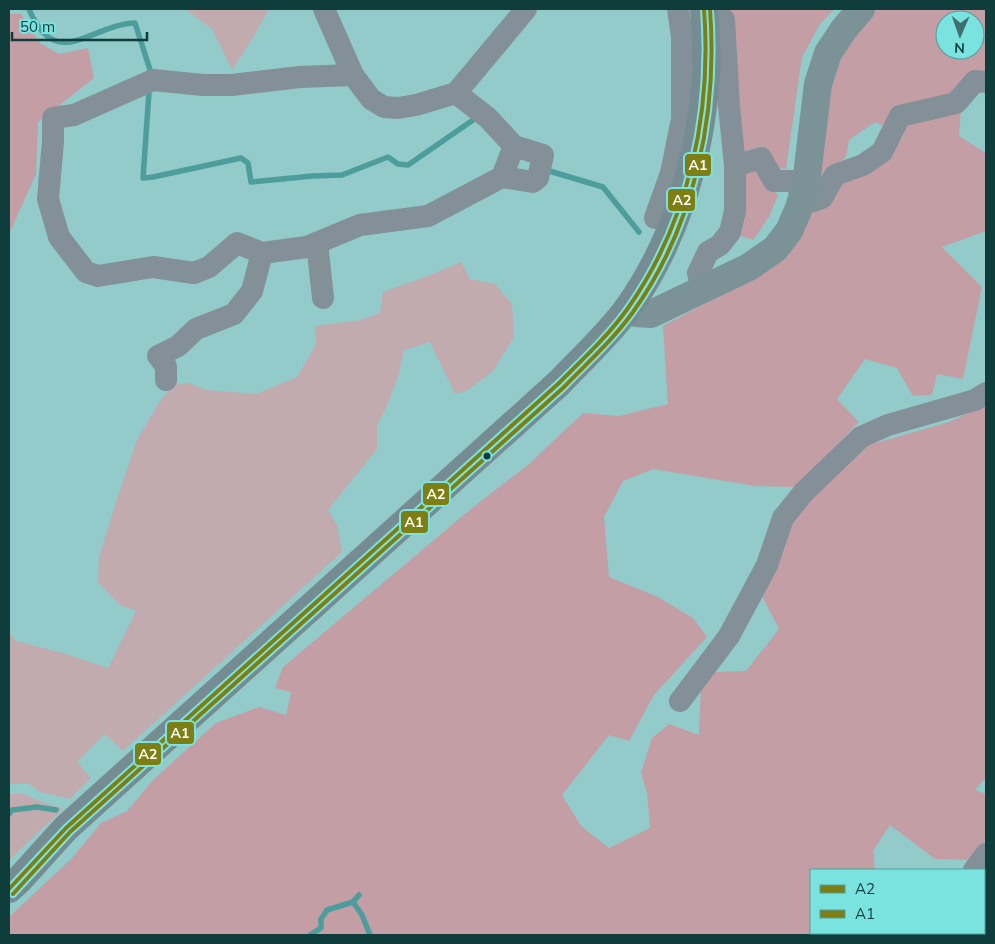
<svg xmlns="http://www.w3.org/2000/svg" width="995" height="944" font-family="Mulish,sans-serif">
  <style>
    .green { fill: #c2abaf }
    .forest { fill: #c39ea5; fill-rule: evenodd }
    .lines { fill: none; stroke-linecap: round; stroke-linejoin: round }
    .stream { stroke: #4c9d9c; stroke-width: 5.5 }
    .minor { stroke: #849097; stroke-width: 22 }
    .major { stroke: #7b9297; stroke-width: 28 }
    .highway { stroke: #768c93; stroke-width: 28 }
    .bus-1-casing { stroke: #7ae3e0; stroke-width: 8 }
    .bus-2-casing { stroke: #7ae3e0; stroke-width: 8 }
    .bus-1 { stroke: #7d7f14; stroke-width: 4 }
    .bus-2 { stroke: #7d7f14; stroke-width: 4 }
    .bus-dot { fill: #0e3d3c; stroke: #7ae3e0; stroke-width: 2 }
    .line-badge { stroke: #7ae3e0; stroke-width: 2 }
    .badge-label { font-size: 14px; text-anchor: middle; font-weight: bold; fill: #fff }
  </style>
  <rect width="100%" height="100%" fill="#92cbca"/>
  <!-- green -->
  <g class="green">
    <polygon points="185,9 269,9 254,36 232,70 212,29"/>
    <polygon points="461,262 470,279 495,284 512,304 514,337 493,371 468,390 455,394 430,342 404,350 398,377 385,410 377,425 377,449 328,510 337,525 342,552 123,751 105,734 77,762 91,778 70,799 40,792 29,784 9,784 9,632 16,641 66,654 108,668 136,611 120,605 98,582 99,557 116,502 137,440 158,404 173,385 188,383 206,390 256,394 297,377 316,344 315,326 360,320 380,313 383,292 425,277"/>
    <polygon points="9,794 24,794 34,799 63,809 9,860"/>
  </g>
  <!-- forest -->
  <g class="forest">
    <polygon points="727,9 834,9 820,24 802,57 786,169 777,168 763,146 742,152"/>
    <path d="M877 9H986V75L886 127 875 122 849 140 846 157 831 170 820 191V107L836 68 850 41ZM945 20H975V50H945Z"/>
    <polygon points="9,14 21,14 40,43 59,54 88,48 94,78 38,122 36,174 9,234"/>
    <polygon points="961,110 959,136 986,153 986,231 942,247 982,287 963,379 937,374 932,395 913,396 897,368 865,359 837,399 859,422 795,487 755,486 653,469 623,481 604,517 609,577 658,597 693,618 707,637 654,695 629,741 609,735 562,795 581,826 609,848 650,828 647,793 641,773 652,738 669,724 699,735 701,686 715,672 746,671 779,629 761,594 791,522 815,493 869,445 949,422 986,405 986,778 975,790 986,794 986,840 969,860 935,859 890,825 873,851 875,870 811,870 811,933 882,933 883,935 9,935 9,917 72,858 101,823 127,811 154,779 216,723 259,707 286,715 291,692 275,688 283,667 472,508 529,464 583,413 619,416 668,404 663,326 762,273 806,207 820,211 839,185 879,164 902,138 907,124"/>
    <polygon points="756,166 770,187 778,195 769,217 753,240 738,235 742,171"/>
    <polygon points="984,896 986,897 986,935 953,935 955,933 984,933"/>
  </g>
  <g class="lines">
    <!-- stream -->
    <g class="stream">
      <path d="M29 9C56 74 91 24 135 23L152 76"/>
      <polyline points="148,88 149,92 143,178 153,177 241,158 248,163 251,182 312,176 342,175 388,157 398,164 408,165 476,118"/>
      <polyline points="546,170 603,187 639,232"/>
      <polyline points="9,814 12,810 37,807 56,810"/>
      <polyline points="359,895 353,902 362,915 370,935"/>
      <polyline points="310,935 321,928 321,919 327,910 353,902"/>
    </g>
    <!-- minor -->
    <g class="minor">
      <polyline points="324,9 353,75 371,99 384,107 398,108 416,105 456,93 526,9"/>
      <polyline points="353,75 300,77 232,85 203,85 153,80 74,115 53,118 53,141 48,199 59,237 86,272 98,276 153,267 194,273 209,267 237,243 262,253 307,247 360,225 428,216 502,177 533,182 538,178 543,155 514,146"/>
      <polyline points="456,93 488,118 514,146 502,177"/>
      <polyline points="735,166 761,158 774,181 794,181 803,195 814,201 822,198 835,175 863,165 882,152 900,116 956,103 975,81 986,82"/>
      <polyline points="655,218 671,173 682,119 682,37 678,9"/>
      <polyline points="317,243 323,298"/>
      <polyline points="702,289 698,273 708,252 720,245 730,232 735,211 735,166 729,106 724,20 715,9"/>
      <polyline points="166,380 166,366 158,356 178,346 196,329 234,314 252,291 262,253"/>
      <polyline points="680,701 729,636 767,565 783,518 804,492 861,437 888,425 975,400 986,393"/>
      <polyline points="974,870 986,854"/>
      <polyline points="935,935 935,933"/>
    </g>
    <!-- major -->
    <polyline class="major" points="627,309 637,313 651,314 749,267 775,249 789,231 799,208 806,184 818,84 828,53 844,29 861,9"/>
    <!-- highway -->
    <path class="highway" d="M9 889 19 880 66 828 559 383C582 359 608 335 628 308 673 244 698 166 705 88 708 62 706 35 704 9"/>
    <defs>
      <path id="bus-1" d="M9 889 66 828 559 383C583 359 609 335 628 308 689 221 712 113 704 9"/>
      <path id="bus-2" d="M13 894 70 832 563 388C587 363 613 340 633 312 695 225 718 114 710 9"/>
    </defs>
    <!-- bus-1 casing -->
    <use href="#bus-1" class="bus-1-casing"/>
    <!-- bus-2 casing -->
    <use href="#bus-2" class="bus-2-casing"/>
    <!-- bus-1 -->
    <use href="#bus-1" class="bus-1"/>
    <!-- bus-2 -->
    <use href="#bus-2" class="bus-2"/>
  </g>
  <!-- markers -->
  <circle class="bus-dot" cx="487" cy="456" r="4.5"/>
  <g class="line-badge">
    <rect x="684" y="153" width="28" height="24" rx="5" fill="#7d7f14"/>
    <rect x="667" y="188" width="29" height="24" rx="5" fill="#7d7f14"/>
    <rect x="422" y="482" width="28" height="24" rx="5" fill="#7d7f14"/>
    <rect x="400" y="510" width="29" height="24" rx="5" fill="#7d7f14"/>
    <rect x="166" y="721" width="29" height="24" rx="5" fill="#7d7f14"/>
    <rect x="134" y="742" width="28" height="24" rx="5" fill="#7d7f14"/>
  </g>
  <g class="badge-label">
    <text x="698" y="170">A1</text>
    <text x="682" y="205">A2</text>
    <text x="436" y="499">A2</text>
    <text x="414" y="527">A1</text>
    <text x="180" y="738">A1</text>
    <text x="148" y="759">A2</text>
  </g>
  <!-- border -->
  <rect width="995" height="944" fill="none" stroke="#0e3d3c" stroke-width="20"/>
  <!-- legend -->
  <rect x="810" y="869" width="175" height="65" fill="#7ae3e0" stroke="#4fa19e"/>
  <rect x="820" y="885" width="25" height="8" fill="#7d7f14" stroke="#4fa19e"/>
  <text x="855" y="894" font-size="15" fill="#0e3d3c">A2</text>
  <rect x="820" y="910" width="25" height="8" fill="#7d7f14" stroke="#4fa19e"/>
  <text x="855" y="919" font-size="15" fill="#0e3d3c">A1</text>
  <!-- north arrow -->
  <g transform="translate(960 35) rotate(182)"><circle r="24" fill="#7ae3e0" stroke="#4fa19e"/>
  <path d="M0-4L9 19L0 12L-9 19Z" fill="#3c6f6e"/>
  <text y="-8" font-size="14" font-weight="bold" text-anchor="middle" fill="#0e3d3c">N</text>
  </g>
  <!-- scale -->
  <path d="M12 32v8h135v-8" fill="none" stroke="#0e3d3c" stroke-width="2.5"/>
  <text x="20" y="32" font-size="15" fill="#0e3d3c" stroke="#7ae3e0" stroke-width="4" paint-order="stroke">50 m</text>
</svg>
